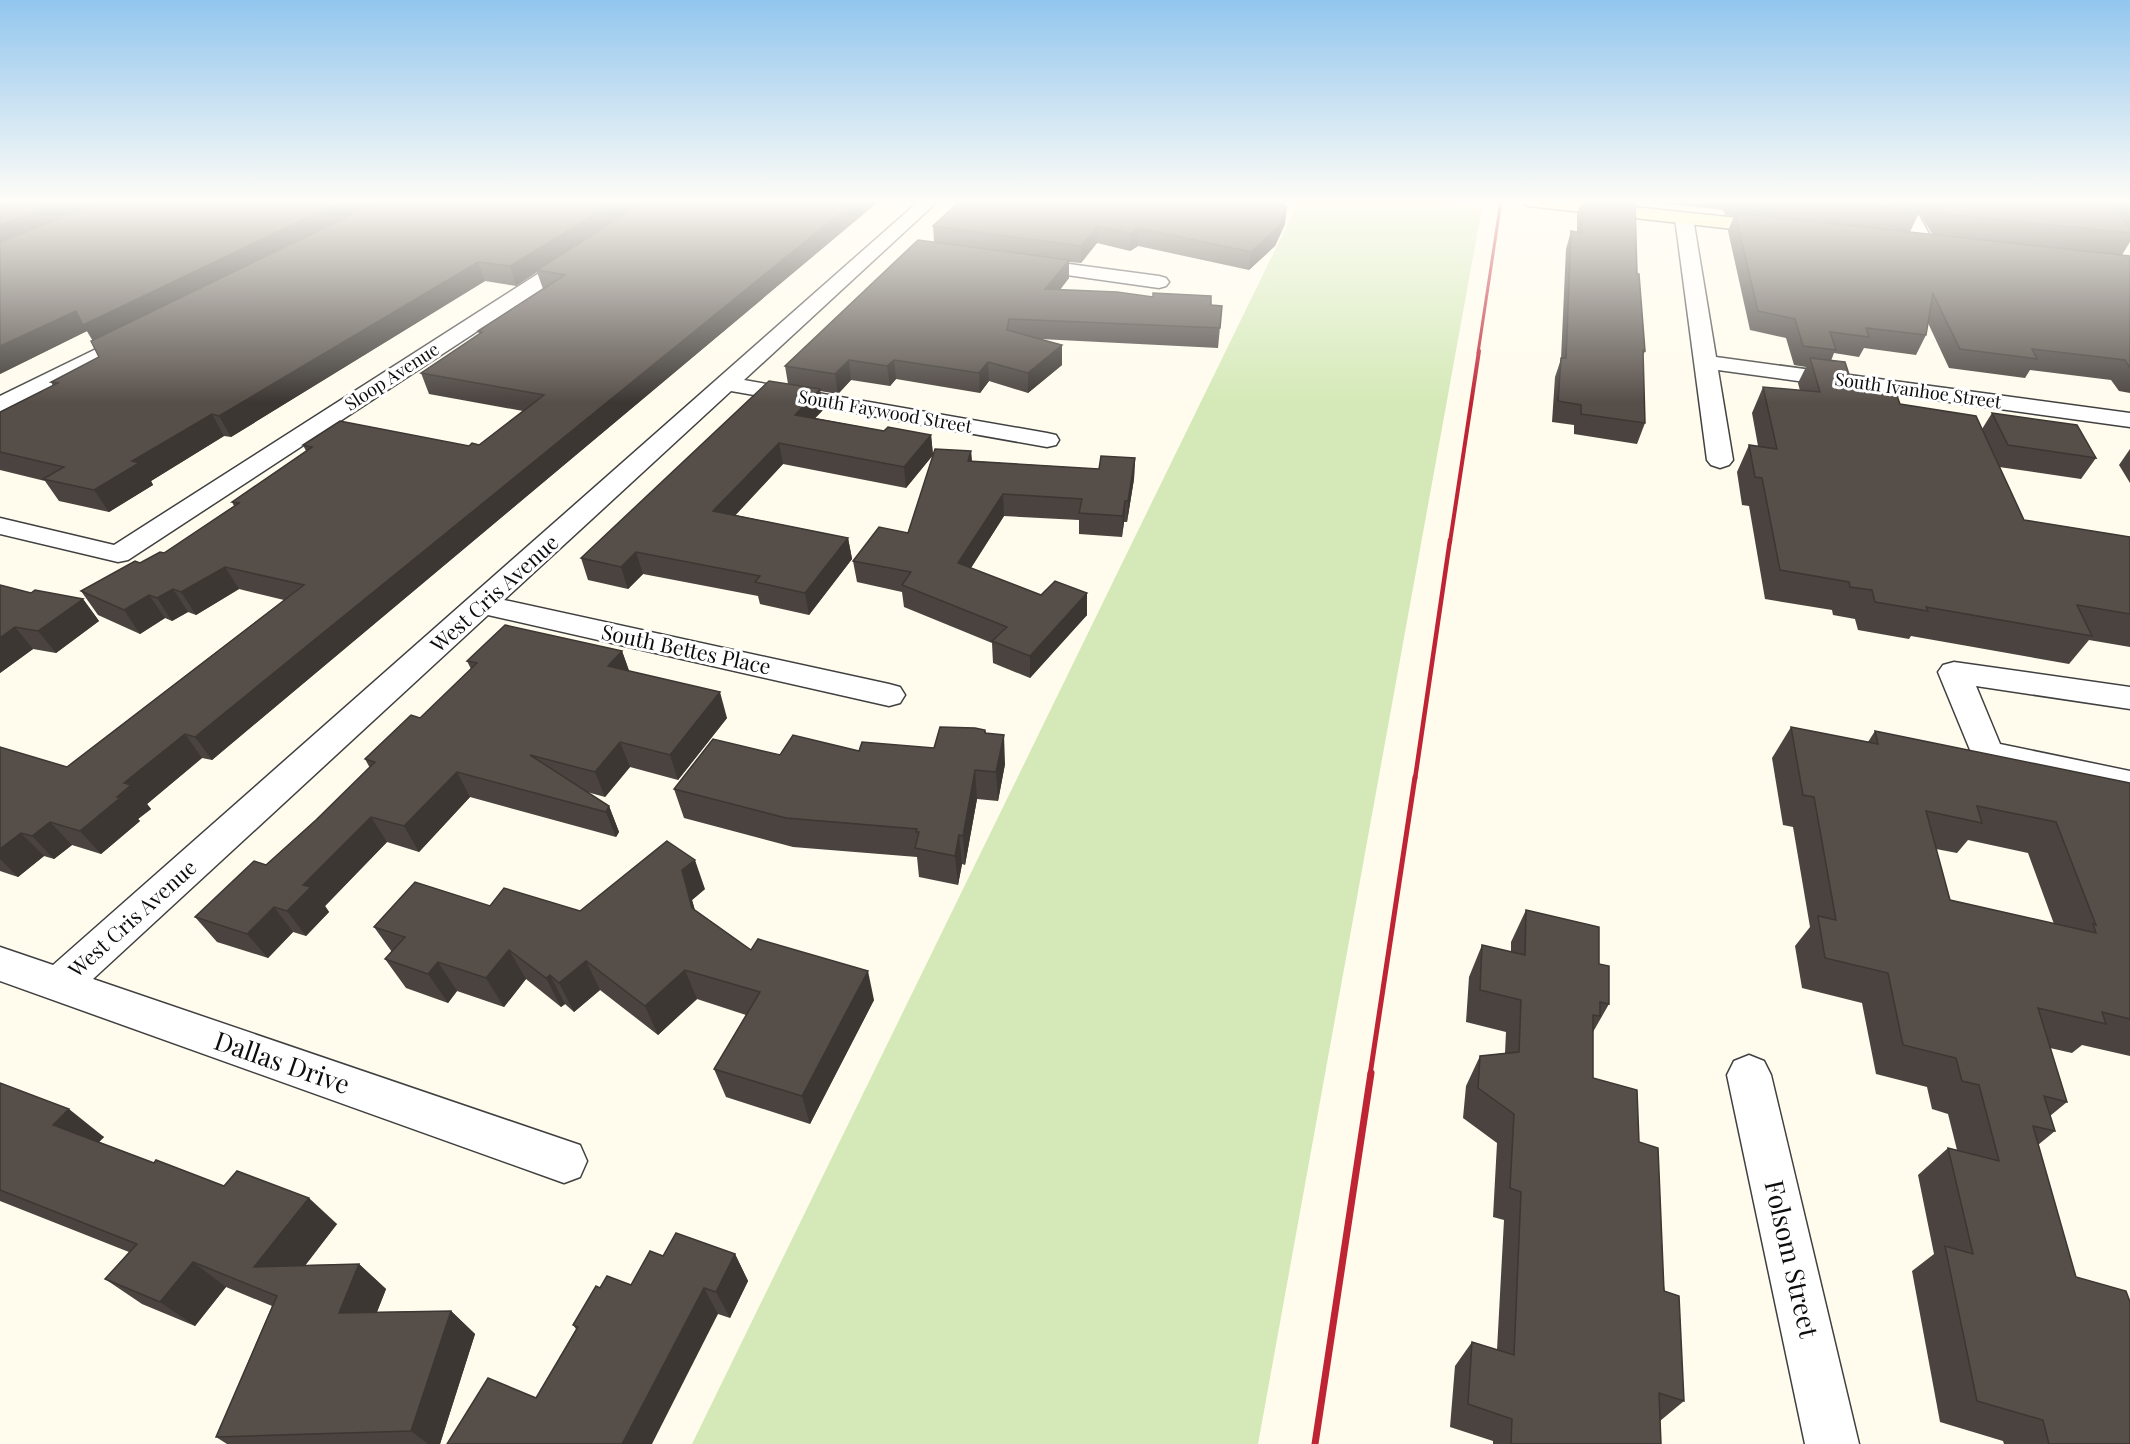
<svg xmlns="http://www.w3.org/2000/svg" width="2130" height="1444" font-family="'Playfair Display',serif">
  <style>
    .green { fill: #d4e9b7 }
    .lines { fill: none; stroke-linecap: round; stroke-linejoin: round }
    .street-casing { stroke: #404040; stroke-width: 3 }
    .secondary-casing { stroke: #2f2f2f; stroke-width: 3 }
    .street { fill: #fff; fill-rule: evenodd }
    .secondary { fill: #fff1a8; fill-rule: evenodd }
    .rail-far4 { stroke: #be2433; stroke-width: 3 }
    .rail-far3 { stroke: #be2433; stroke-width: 4 }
    .rail-far2 { stroke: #be2433; stroke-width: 4.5 }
    .rail-far1 { stroke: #be2433; stroke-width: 5 }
    .rail { stroke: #be2433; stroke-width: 7 }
    .wall { fill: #4a433f; fill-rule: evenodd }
    .shaded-wall { fill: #3c3733 }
    .building { fill: #564e49; stroke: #3c3733; stroke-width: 1.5; fill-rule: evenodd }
    .labels { text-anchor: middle; stroke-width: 6; stroke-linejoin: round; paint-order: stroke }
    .far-street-label { font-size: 18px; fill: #0d0d0d; stroke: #fff }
    .street-label { font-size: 21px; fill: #0d0d0d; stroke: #fff }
    .near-street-label { font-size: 26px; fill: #0d0d0d; stroke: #fff }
  </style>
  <rect width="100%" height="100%" fill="#fffbed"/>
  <!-- green -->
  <polygon class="green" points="1299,201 1424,201 1482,207 1258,1444 692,1444"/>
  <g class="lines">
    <defs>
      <g id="street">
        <polygon points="919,201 938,201 744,380 1047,433 1056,435 1059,440 1056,445 1047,447 731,391 504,600 889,684 900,687 905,695 900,703 889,706 488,615 93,979 580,1145 587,1161 580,1177 564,1183 0,981 0,947 53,965"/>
        <polygon points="1893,201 1911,201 1935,245 1932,249 1918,249"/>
        <polygon points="1684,213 1693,218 1716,357 2130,413 2130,427 1718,370 1733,460 1729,465 1720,468 1711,465 1707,460 1675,218"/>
        <polygon points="579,250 586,252 589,256 586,260 128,560 118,562 0,534 0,518 114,545 572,252"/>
        <polygon points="1024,258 1159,276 1166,278 1169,282 1166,286 1159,288 1017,268 1014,264"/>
        <polygon points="137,329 145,330 148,335 145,340 0,412 0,396"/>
        <polygon points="1954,662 2130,687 2130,709 1976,686 2000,744 2130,771 2130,797 1975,762 1938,672 1943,665"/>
        <polygon points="1749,1055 1764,1061 1771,1075 1859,1444 1805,1444 1727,1075 1734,1061"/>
      </g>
      <polygon id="secondary" points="1519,201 1575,201 1777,222 1786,228 1777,234 1528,206"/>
    </defs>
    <!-- street casing -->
    <use href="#street" class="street-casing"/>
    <!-- secondary casing -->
    <use href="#secondary" class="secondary-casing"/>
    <!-- street -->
    <use href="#street" class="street"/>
    <!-- secondary -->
    <use href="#secondary" class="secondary"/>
    <!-- rail-far4 -->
    <polyline class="rail-far4" points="1478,353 1501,201"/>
    <!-- rail-far3 -->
    <polyline class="rail-far3" points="1450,542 1479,351"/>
    <!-- rail-far2 -->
    <polyline class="rail-far2" points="1415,779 1450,540"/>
    <!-- rail-far1 -->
    <polyline class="rail-far1" points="1370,1075 1415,777"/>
    <!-- rail -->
    <polyline class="rail" points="1315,1444 1371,1073"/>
  </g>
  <!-- wall -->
  <g class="wall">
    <polygon points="0,201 879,201 212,760 202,758 147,804 151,809 138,819 140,821 101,854 72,845 54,859 44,856 18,877 0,871 0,747 67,767 284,600 239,589 196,615 188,612 172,621 165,618 140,634 98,615 81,591 140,563 164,553 234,506 232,502 306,451 303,445 469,446 479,445 523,411 429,394 421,373 479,334 478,331 543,289 537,272 516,286 485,281 231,437 224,436 151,481 153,485 109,512 59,501 45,481 0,470 0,412 53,386 51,382 99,357 93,341 87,331 0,374"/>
    <polygon points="1287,201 1284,207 1285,224 1275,246 1249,270 1138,246 1130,251 1097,243 1081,263 1069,262 1069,278 1060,290 1222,306 1218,348 1040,339 1062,345 1062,365 1028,393 989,381 980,393 896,379 890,386 851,380 838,394 820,391 823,410 815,418 884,431 931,435 933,455 906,488 783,464 735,515 848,538 852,559 809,615 760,604 758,596 643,574 628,589 588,580 581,558 788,384 785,366 934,242 933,226"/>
    <polygon points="1581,201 1630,201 1645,351 1643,356 1645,423 1637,444 1574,434 1574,425 1552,422 1555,377 1561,359 1566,249 1571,231 1577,232 1577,214"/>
    <path d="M1641 201H2130V242L2122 255 2130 256V393L2119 391 2111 380 2030 370 2025 378 1949 368 1928 323 1926 335 1916 355 1864 348 1859 357 1834 353 1831 361 1853 387 1900 404 1982 429 1992 413 2096 458 2081 479 1999 467 2024 520 2130 537V647L2089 640 2069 664 1911 636 1909 639 1858 630 1855 619 1833 615 1832 610 1765 599 1749 506 1742 505 1737 472 1749 445 1758 446 1752 413 1763 387 1800 391 1798 383 1806 367 1794 365 1786 338 1750 330 1728 231 1734 216 1725 215 1723 210ZM1919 213 1932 234 1910 232Z"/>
    <polygon points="2130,449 2130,483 2119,465"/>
    <polygon points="971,451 972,461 1099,469 1135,458 1134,479 1127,522 1124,522 1122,537 1079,534 1079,520 1004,516 971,568 1087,615 1030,678 993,663 992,643 904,607 902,592 857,582 853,561 908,533"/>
    <polygon points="0,585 31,593 83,599 99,621 56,653 33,649 0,673"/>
    <polygon points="622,651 629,671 727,718 678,780 630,767 605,797 587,792 609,806 619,832 616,837 470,797 419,852 387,842 325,906 329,912 306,936 293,932 268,958 217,942 195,917 266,865 316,820 370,768 365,759 420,718 471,669 467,661"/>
    <path d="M1791 727 1868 742 1875 731 2130 783V1056L2082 1045 2072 1053 2050 1048 2067 1102 2050 1116 2055 1131 2038 1145 2076 1277 2130 1444H2004L2003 1441 1940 1422 1912 1271 1934 1254 1918 1175 1948 1148 1957 1150 1948 1114 1932 1109 1927 1087 1876 1074 1862 1003 1802 988 1795 946 1810 927 1793 827 1783 825 1772 758ZM1968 840 2028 853 2054 924 1950 900 1936 849 1957 853Z"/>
    <polygon points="985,730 986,733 1005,764 998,801 977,799 965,865 962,864 958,885 919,877 917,857 793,847 684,818 674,789 780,755 934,748"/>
    <polygon points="705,889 692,900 695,910 751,950 874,1000 810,1124 726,1097 714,1069 746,1015 697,999 658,1035 600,990 574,1012 565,1004 561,1007 526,979 504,1007 457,991 448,1003 406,988 385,959 392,952 374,927 490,906 580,911"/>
    <polygon points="1526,910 1599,964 1609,1004 1593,1032 1593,1078 1639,1142 1684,1401 1660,1421 1661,1444 1493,1444 1493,1441 1450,1427 1455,1366 1472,1342 1497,1350 1504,1220 1493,1217 1497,1143 1463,1118 1466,1086 1480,1056 1505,1053 1506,1032 1466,1022 1469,977 1482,945 1511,952 1511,942"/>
    <polygon points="0,1083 104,1137 99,1142 154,1163 337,1224 305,1265 359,1264 386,1289 377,1312 451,1311 475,1334 440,1444 227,1444 216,1437 272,1306 226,1287 195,1326 142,1304 105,1279 129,1252 0,1201"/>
    <polygon points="735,1254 748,1281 730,1318 718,1314 536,1398 576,1329 573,1325 600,1288 631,1285 663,1256"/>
  </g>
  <!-- shaded-wall -->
  <g class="shaded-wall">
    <polygon points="62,201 117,201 0,249 0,225"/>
    <polygon points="342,201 387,201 96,346 87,331 0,374 0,346 76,311"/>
    <polygon points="616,201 649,201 537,270 537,272 516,286 510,266"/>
    <polygon points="855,201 879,201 212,760 195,737"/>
    <polygon points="1281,201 1287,201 1276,223 1279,206"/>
    <polygon points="1287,207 1285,224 1275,246 1249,270 1251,252"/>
    <polygon points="1098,226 1097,243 1081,263 1081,246"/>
    <polygon points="1138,228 1138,246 1130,251 1131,234"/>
    <polygon points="1069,260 1069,278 1045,307 1045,289"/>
    <polygon points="478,262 485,281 231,437 219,416"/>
    <polygon points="1062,345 1062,365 1028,393 1028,373"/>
    <polygon points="849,360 851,380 838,394 835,374"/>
    <polygon points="894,360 896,379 890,386 887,366"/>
    <polygon points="988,362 989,381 980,393 979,373"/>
    <polygon points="820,389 823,410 799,435 795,415"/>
    <polygon points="212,414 224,436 151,481 153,485 109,512 94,490 132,461"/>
    <polygon points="931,435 933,455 906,488 904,467"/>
    <polygon points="779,443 783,464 719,533 713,511"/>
    <polygon points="971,451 972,471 968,461"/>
    <polygon points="1135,458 1134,479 1127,522 1128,501"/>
    <polygon points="1003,494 1004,516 960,585 958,563"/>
    <polygon points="1125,501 1124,522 1122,537 1123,516"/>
    <polygon points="848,538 852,559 809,615 805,593"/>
    <polygon points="636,552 643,574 628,589 621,567"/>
    <polygon points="225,567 239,589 196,615 181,592"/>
    <polygon points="173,589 188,612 172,621 157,598"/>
    <polygon points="1087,593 1087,615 1030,678 1030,656"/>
    <polygon points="149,595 165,618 140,634 124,610"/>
    <polygon points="83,599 99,621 56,653 38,631"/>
    <polygon points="15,627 33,649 0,673 0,638"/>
    <polygon points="622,651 631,676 608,666"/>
    <polygon points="720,692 727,718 678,780 670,755"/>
    <polygon points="185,734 202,758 147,804 151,809 138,819 140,821 101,854 80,831 117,797 124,783"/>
    <polygon points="1004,735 1005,764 998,801 996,772"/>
    <polygon points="620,742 630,767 605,797 595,772"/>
    <polygon points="975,770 977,799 965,865 963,836"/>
    <polygon points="457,772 470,797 419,852 404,826"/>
    <polygon points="609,806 619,832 616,837 606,812"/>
    <polygon points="371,817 387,842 325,906 329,912 306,936 287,911 303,885"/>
    <polygon points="50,822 72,845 54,859 32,836"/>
    <polygon points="21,833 44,856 18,877 0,859 0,849"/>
    <polygon points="959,835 962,864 958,885 955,856"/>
    <polygon points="695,860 705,889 692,900 702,937 692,908 682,870"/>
    <polygon points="274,907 293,932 268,958 247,934"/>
    <polygon points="509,950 526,979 504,1007 486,978"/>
    <polygon points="586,961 600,990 574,1012 559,983"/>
    <polygon points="438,962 457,991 448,1003 428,974"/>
    <polygon points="685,970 697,999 658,1035 645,1006"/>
    <polygon points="868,971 874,1000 810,1124 802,1096"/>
    <polygon points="550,975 565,1004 561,1007 546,978"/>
    <polygon points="69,1109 104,1137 88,1153 53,1125"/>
    <polygon points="309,1198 337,1224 285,1292 254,1267"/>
    <polygon points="735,1254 748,1281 730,1318 716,1292"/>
    <polygon points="193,1262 226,1287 195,1326 160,1302"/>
    <polygon points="359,1264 386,1289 367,1337 339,1313"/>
    <polygon points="704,1288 718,1314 652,1444 622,1444"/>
    <polygon points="451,1311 475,1334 440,1444 428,1444 411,1431"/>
  </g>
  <!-- building -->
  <g class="building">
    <polygon points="0,201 62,201 0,225"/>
    <polygon points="105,201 342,201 83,325 76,311 0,346 0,242"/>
    <polygon points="380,201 616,201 510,266 478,262 219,416 212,414 132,461 139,463 94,490 43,479 64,467 0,452 0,412 58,383 51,382 99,357 91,341"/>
    <polygon points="646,201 855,201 195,737 185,734 124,783 131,785 117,797 120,798 80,831 50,822 32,836 21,833 0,849 0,747 67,767 304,585 225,567 181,592 173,589 157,598 149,595 124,610 81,591 135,561 140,563 160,552 164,553 239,503 232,502 312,447 303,445 340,421 469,446 472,443 479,445 544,395 421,373 482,332 478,331 565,275 537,270"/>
    <polygon points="960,201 1281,201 1279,206 1287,207 1277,228 1251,252 1138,228 1131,234 1098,226 1081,246 933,226"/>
    <polygon points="1583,201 1621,201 1635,202 1637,274 1639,274 1645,351 1643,350 1645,423 1581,414 1581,405 1558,401 1561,358 1566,358 1571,231 1582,233"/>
    <polygon points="1822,201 1914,201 1920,211"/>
    <polygon points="1938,201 2130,201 2130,205 2109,203 2130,227 2130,233 1946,214"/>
    <polygon points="1735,213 2130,256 2130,368 2125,360 2032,349 2037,359 1960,349 1933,294 1926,335 1866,328 1869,337 1830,332 1836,350 1803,346 1795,319 1758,311"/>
    <polygon points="918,240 1069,260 1045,289 1117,292 1153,297 1153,293 1211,296 1211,305 1222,306 1220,328 1009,319 1007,330 1062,345 1028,373 988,362 979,373 894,360 887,366 849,360 835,374 785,366"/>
    <polygon points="1810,358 1845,362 1853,387 1896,393 1900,404 1976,416 2024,520 2130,537 2130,614 2077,605 2092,636 1926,607 1928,611 1875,602 1872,590 1850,587 1849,582 1780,570 1762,478 1755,477 1749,445 1777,449 1763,387 1820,392"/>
    <polygon points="769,381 820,389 795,415 884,431 888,427 931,435 904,467 779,443 713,511 848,538 805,593 755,582 760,576 636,552 621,567 581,558"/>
    <polygon points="1992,413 2077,425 2096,458 2008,445"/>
    <polygon points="935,449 971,451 968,461 1099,469 1101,456 1135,458 1128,501 1125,501 1123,516 1079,513 1082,499 1003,494 958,563 1041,595 1055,581 1087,593 1030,656 992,641 1007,627 902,585 911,572 853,561 879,527 908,533"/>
    <polygon points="0,585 31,593 35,590 83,599 38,631 15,627 0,638"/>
    <polygon points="505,625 622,651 608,666 720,692 670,755 620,742 595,772 530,755 609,806 606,812 457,772 404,826 371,817 303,885 311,887 287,911 274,907 247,934 195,917 254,861 266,865 316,820 375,762 365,759 411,715 420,718 477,663 467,661"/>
    <polygon points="940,727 975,728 985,730 985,733 1004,735 996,772 975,770 963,836 959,835 955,856 915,848 919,832 916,832 917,829 786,818 674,789 713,739 780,755 793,735 859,751 862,742 934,748"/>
    <path d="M1791 727 1878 744 1875 731 2130 783V1019L2102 1012 2106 1024 2038 1008 2067 1102 2044 1096 2055 1131 2033 1126 2076 1277 2126 1291 2130 1302V1444H2049L2043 1420 1977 1401 1945 1246 1973 1254 1948 1148 1999 1161 1979 1085 1962 1081 1956 1058 1903 1045 1888 973 1825 958 1818 916 1836 920 1814 797 1803 795ZM1977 806 2056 822 2096 925 2093 924 2096 933 1950 900 1926 811 1982 823Z"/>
    <polygon points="667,841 695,860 682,870 692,908 751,950 758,939 868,971 802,1096 714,1069 760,992 685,970 645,1006 586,961 559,983 550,975 546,978 509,950 486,978 438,962 428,974 385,959 405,937 374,927 415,882 490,906 504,888 580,911"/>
    <polygon points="1526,910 1599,927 1599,964 1609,966 1609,1004 1600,1002 1600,1016 1593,1015 1593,1078 1637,1090 1639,1142 1658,1148 1664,1291 1679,1296 1684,1401 1659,1393 1661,1444 1511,1444 1512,1419 1468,1404 1472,1342 1514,1355 1521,1192 1510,1188 1514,1114 1478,1088 1480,1056 1519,1052 1521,1000 1480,990 1482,945 1525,955"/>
    <polygon points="0,1083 69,1109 53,1125 154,1163 156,1160 224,1186 237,1171 309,1198 254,1267 359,1264 339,1313 451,1311 411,1431 216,1437 277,1296 193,1262 160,1302 105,1279 137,1244 0,1190"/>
    <polygon points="676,1233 735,1254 716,1292 704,1288 622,1444 447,1444 488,1378 536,1398 578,1327 573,1325 596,1286 600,1288 607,1276 631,1285 650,1251 663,1256"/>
  </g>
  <!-- sky -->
  <linearGradient id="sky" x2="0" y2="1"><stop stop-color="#92c6ee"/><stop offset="0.5" stop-color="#fffdf7"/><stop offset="1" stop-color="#fffdf7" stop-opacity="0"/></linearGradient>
  <rect width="2130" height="403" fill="url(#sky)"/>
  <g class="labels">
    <!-- far-street labels -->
    <g class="far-street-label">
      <text transform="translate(392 377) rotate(-33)" y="6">Sloop Avenue</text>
      <text transform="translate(1918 391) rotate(8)" y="6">South Ivanhoe Street</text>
      <text transform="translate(885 412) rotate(10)" y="6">South Faywood Street</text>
    </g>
    <!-- street labels -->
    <g class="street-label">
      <text transform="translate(495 594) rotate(-42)" y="7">West Cris Avenue</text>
      <text transform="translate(686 650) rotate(12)" y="7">South Bettes Place</text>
      <text transform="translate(133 919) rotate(-42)" y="7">West Cris Avenue</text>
    </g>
    <!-- near-street labels -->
    <g class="near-street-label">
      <text transform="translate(282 1063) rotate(19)" y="9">Dallas Drive</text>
      <text transform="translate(1791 1259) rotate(77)" y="9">Folsom Street</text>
    </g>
  </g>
</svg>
